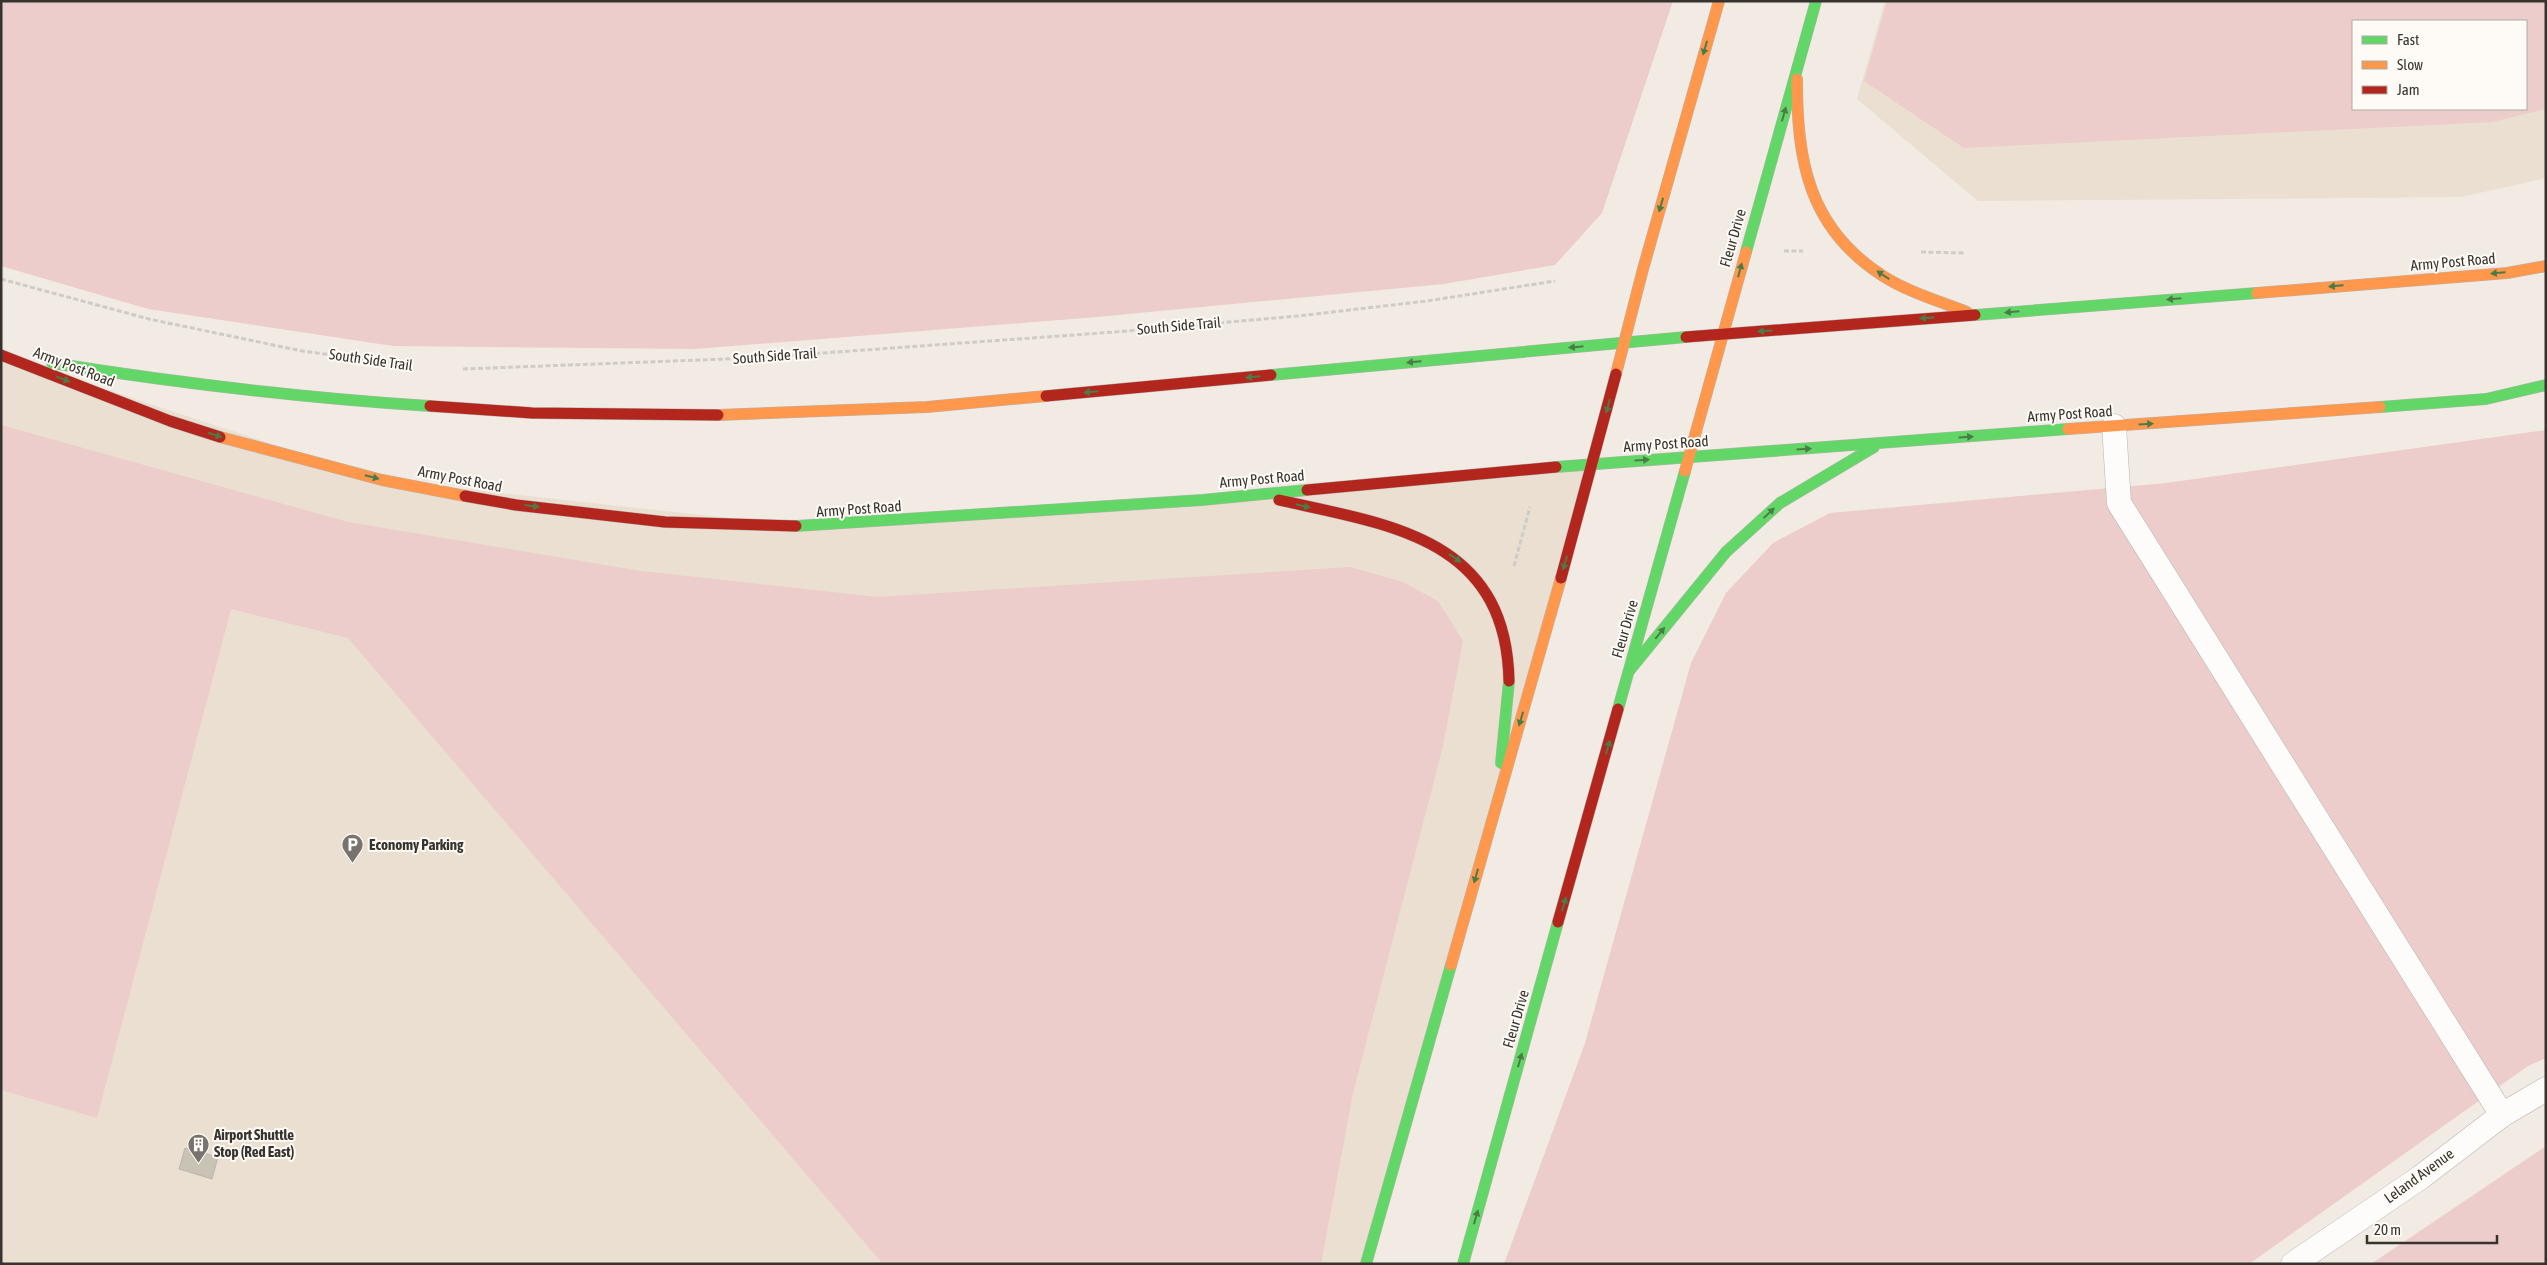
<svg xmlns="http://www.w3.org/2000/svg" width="2547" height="1265" font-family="'Asap Condensed',sans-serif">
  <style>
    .built { fill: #eadfd1; fill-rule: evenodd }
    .green { fill: #eccdcb; fill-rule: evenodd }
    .building { fill: #c8c3b4; stroke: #bbb7b1 }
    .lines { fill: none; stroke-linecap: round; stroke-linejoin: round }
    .lane-casing { stroke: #b9b5b0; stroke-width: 25 }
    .fast-casing { stroke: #b9b5b0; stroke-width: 12 }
    .slow-casing { stroke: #b9b5b0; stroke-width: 12 }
    .jam-casing { stroke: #b9b5b0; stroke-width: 12 }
    .path { stroke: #ceccc9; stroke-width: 3; stroke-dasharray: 5 2.5; stroke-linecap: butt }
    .lane { stroke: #fdfcfb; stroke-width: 24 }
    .fast { stroke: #63d668; stroke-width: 11 }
    .slow { stroke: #ff974d; stroke-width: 11 }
    .jam { stroke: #b3261e; stroke-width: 11 }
    .oneway { fill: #4b7c48 }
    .labels { text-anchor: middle; stroke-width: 4; stroke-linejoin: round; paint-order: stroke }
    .street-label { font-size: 15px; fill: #37332e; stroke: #fefaf5 }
    .poi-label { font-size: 15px; font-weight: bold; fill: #37332e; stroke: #fefaf5; text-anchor: start }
  </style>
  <rect width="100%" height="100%" fill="#f1ebe4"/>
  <!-- built -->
  <g class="built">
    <path d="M1885 1H2546V178L2461 197 1978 201 1857 99ZM2353 21H2526V109H2353Z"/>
    <polygon points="1,355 382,480 811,527 1593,464 1366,1264 1,1264"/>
  </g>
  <!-- green -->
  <g class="green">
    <polygon points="1,1 1673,1 1602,213 1555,265 1444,284 1097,317 695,349 393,346 148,309 1,266"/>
    <path d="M1887 1H2546V109L2492 122 1964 148 1864 81ZM2353 21H2526V109H2353Z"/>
    <polygon points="1,425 348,522 641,571 878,597 1350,567 1403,582 1438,601 1463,641 1442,750 1353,1093 1321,1264 883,1264 348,638 231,609 97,1118 1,1090"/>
    <polygon points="2546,430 2546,1058 2528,1066 2249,1264 1504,1264 1585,1043 1691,663 1726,593 1773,543 1830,513 2166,483"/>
    <polygon points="2546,1146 2546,1264 2371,1264"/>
  </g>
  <!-- building -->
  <polygon class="building" points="185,1148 218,1157 212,1179 179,1169"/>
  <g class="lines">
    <defs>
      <g id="lane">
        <polyline points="2114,426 2119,503 2502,1115"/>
        <polyline points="2293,1264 2421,1177 2502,1115 2546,1089"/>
      </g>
      <g id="fast">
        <polyline points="1746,252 1816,1"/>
        <polyline points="1975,315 2257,293"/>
        <path d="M52 363C178 383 303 398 430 406"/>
        <polyline points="1271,375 1686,337"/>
        <polyline points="2380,407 2486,399 2546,385"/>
        <polyline points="1556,467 2068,429"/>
        <polyline points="796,526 1202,500 1307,490"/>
        <polyline points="1629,671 1726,552 1780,503 1874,447"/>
        <polyline points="1618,709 1685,471"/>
        <polyline points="1501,763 1509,681"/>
        <polyline points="1366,1264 1451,965"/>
        <polyline points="1463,1264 1558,922"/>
      </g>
      <g id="slow">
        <path d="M1797 79C1797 160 1808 228 1883 276 1908 292 1939 301 1967 312"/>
        <polyline points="2257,293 2507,273 2546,266"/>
        <polyline points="1616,374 1643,269 1719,1"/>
        <polyline points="718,415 927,407 1046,396"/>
        <polyline points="2068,429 2380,407"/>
        <polyline points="220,437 382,480 465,496"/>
        <polyline points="1685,471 1746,252"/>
        <polyline points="1451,965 1561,578"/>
      </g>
      <g id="jam">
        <polyline points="1686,337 1975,315"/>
        <polyline points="1,355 170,421 220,437"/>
        <polyline points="1046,396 1271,375"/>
        <polyline points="430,406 532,413 718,415"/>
        <polyline points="1307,490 1556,467"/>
        <polyline points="465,496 516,505 665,522 796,526"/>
        <path d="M1279 500C1391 525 1506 538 1509 681"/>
        <polyline points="1561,578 1616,374"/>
        <polyline points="1558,922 1618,709"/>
      </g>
    </defs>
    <!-- lane casing -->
    <use href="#lane" class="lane-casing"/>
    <!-- fast casing -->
    <use href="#fast" class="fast-casing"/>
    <!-- slow casing -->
    <use href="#slow" class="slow-casing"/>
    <!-- jam casing -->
    <use href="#jam" class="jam-casing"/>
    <!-- path -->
    <g class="path">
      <polyline points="1784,251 1803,251"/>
      <polyline points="1921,252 1964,253"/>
      <polyline points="1,279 149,319 302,351 409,365"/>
      <polyline points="463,369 753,358 1115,332 1298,316 1427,301 1555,281"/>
      <polyline points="1514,566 1530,507"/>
    </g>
    <!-- lane -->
    <use href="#lane" class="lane"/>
    <!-- fast -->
    <use href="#fast" class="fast"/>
    <!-- slow -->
    <use href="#slow" class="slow"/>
    <!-- jam -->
    <use href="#jam" class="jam"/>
  </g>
  <!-- one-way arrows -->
  <defs><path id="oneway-solid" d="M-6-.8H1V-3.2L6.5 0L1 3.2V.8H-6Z" transform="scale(1.25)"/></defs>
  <g class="oneway">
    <use href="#oneway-solid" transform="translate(1705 48) rotate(106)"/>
    <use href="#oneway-solid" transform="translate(1784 114) rotate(-74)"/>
    <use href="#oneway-solid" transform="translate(1661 205) rotate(106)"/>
    <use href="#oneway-solid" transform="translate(1740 270) rotate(-75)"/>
    <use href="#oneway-solid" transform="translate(2498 273) rotate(175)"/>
    <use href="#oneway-solid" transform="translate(1883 275) rotate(-147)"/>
    <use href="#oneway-solid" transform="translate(2336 286) rotate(175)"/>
    <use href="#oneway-solid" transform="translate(2174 299) rotate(175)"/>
    <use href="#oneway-solid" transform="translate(2012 312) rotate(175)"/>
    <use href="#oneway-solid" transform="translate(1927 318) rotate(176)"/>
    <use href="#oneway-solid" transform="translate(1765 331) rotate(176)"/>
    <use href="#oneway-solid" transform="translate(1576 347) rotate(174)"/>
    <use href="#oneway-solid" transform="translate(1414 362) rotate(175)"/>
    <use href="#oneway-solid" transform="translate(1253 377) rotate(175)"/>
    <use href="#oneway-solid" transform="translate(63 379) rotate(21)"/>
    <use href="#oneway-solid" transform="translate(1091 392) rotate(175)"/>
    <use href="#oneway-solid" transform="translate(1608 406) rotate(105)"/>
    <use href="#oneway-solid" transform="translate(2146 424) rotate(-4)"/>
    <use href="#oneway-solid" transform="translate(215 435) rotate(17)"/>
    <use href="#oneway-solid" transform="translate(1966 437) rotate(-4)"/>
    <use href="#oneway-solid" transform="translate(1804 449) rotate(-4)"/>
    <use href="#oneway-solid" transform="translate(1642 460) rotate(-4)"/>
    <use href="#oneway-solid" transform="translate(372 477) rotate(14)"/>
    <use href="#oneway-solid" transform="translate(532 506) rotate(7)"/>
    <use href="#oneway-solid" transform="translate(1303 506) rotate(13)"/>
    <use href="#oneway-solid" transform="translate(1769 513) rotate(-43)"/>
    <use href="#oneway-solid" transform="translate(1455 558) rotate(34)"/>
    <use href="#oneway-solid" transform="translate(1565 563) rotate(106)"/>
    <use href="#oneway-solid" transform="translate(1660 633) rotate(-51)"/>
    <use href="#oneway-solid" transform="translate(1521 719) rotate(106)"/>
    <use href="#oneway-solid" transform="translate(1608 747) rotate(-74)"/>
    <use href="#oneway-solid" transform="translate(1476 876) rotate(106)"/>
    <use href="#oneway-solid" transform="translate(1564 904) rotate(-74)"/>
    <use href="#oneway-solid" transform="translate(1520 1060) rotate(-74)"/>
    <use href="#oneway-solid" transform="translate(1476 1217) rotate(-74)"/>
  </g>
  <!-- icons -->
  <defs>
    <symbol id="parking-pin" viewBox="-11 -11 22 30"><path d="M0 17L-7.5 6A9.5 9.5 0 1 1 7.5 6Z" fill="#78736e" stroke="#fefaf5"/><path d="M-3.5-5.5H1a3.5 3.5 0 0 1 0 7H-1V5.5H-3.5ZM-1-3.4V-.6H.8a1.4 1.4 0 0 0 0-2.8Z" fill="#fff"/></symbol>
    <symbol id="building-pin" viewBox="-11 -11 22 30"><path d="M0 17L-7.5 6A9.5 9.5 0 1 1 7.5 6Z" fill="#78736e" stroke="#fefaf5"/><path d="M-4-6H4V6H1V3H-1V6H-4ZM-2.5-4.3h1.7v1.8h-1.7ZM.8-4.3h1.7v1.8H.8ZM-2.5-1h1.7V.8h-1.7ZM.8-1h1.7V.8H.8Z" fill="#fff"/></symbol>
  </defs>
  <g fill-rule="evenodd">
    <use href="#parking-pin" x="340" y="832" width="25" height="34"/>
    <use href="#building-pin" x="186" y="1132" width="25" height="34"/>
  </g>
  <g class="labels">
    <!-- street labels -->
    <g class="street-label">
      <text transform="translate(1733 238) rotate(-74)" y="5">Fleur Drive</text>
      <text transform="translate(2453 262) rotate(-5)" y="5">Army Post Road</text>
      <text transform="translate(1179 326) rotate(-5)" y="5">South Side Trail</text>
      <text transform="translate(775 356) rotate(-4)" y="5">South Side Trail</text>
      <text transform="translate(371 360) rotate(8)" y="5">South Side Trail</text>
      <text transform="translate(74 367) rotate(21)" y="5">Army Post Road</text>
      <text transform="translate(2070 414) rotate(-4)" y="5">Army Post Road</text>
      <text transform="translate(1666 444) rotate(-4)" y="5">Army Post Road</text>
      <text transform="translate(460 479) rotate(11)" y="5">Army Post Road</text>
      <text transform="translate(1262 479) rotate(-5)" y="5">Army Post Road</text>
      <text transform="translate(859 509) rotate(-4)" y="5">Army Post Road</text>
      <text transform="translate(1625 629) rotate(-74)" y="5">Fleur Drive</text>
      <text transform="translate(1516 1019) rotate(-74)" y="5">Fleur Drive</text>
      <text transform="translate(2419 1176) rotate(-36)" y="5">Leland Avenue</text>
    </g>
    <!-- poi labels -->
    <g class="poi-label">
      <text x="369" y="850">Economy Parking</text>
      <text x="214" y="1140">Airport Shuttle<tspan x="214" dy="17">Stop (Red East)</tspan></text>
    </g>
  </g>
  <!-- border -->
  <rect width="2547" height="1265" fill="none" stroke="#37332e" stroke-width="5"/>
  <!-- legend -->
  <rect x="2352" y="20" width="175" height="90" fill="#fefaf5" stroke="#aeaaa5"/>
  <rect x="2362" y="36" width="25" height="8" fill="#63d668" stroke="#aeaaa5"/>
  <text x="2397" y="45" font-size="15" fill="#37332e">Fast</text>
  <rect x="2362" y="61" width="25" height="8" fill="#ff974d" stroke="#aeaaa5"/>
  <text x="2397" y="70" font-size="15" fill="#37332e">Slow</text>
  <rect x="2362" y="86" width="25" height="8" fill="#b3261e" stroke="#aeaaa5"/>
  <text x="2397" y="95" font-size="15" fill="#37332e">Jam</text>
  <!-- scale -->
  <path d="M2367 1235v8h130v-8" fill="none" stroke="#37332e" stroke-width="2.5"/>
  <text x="2374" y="1235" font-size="15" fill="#37332e" stroke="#fefaf5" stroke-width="4" paint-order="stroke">20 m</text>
</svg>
